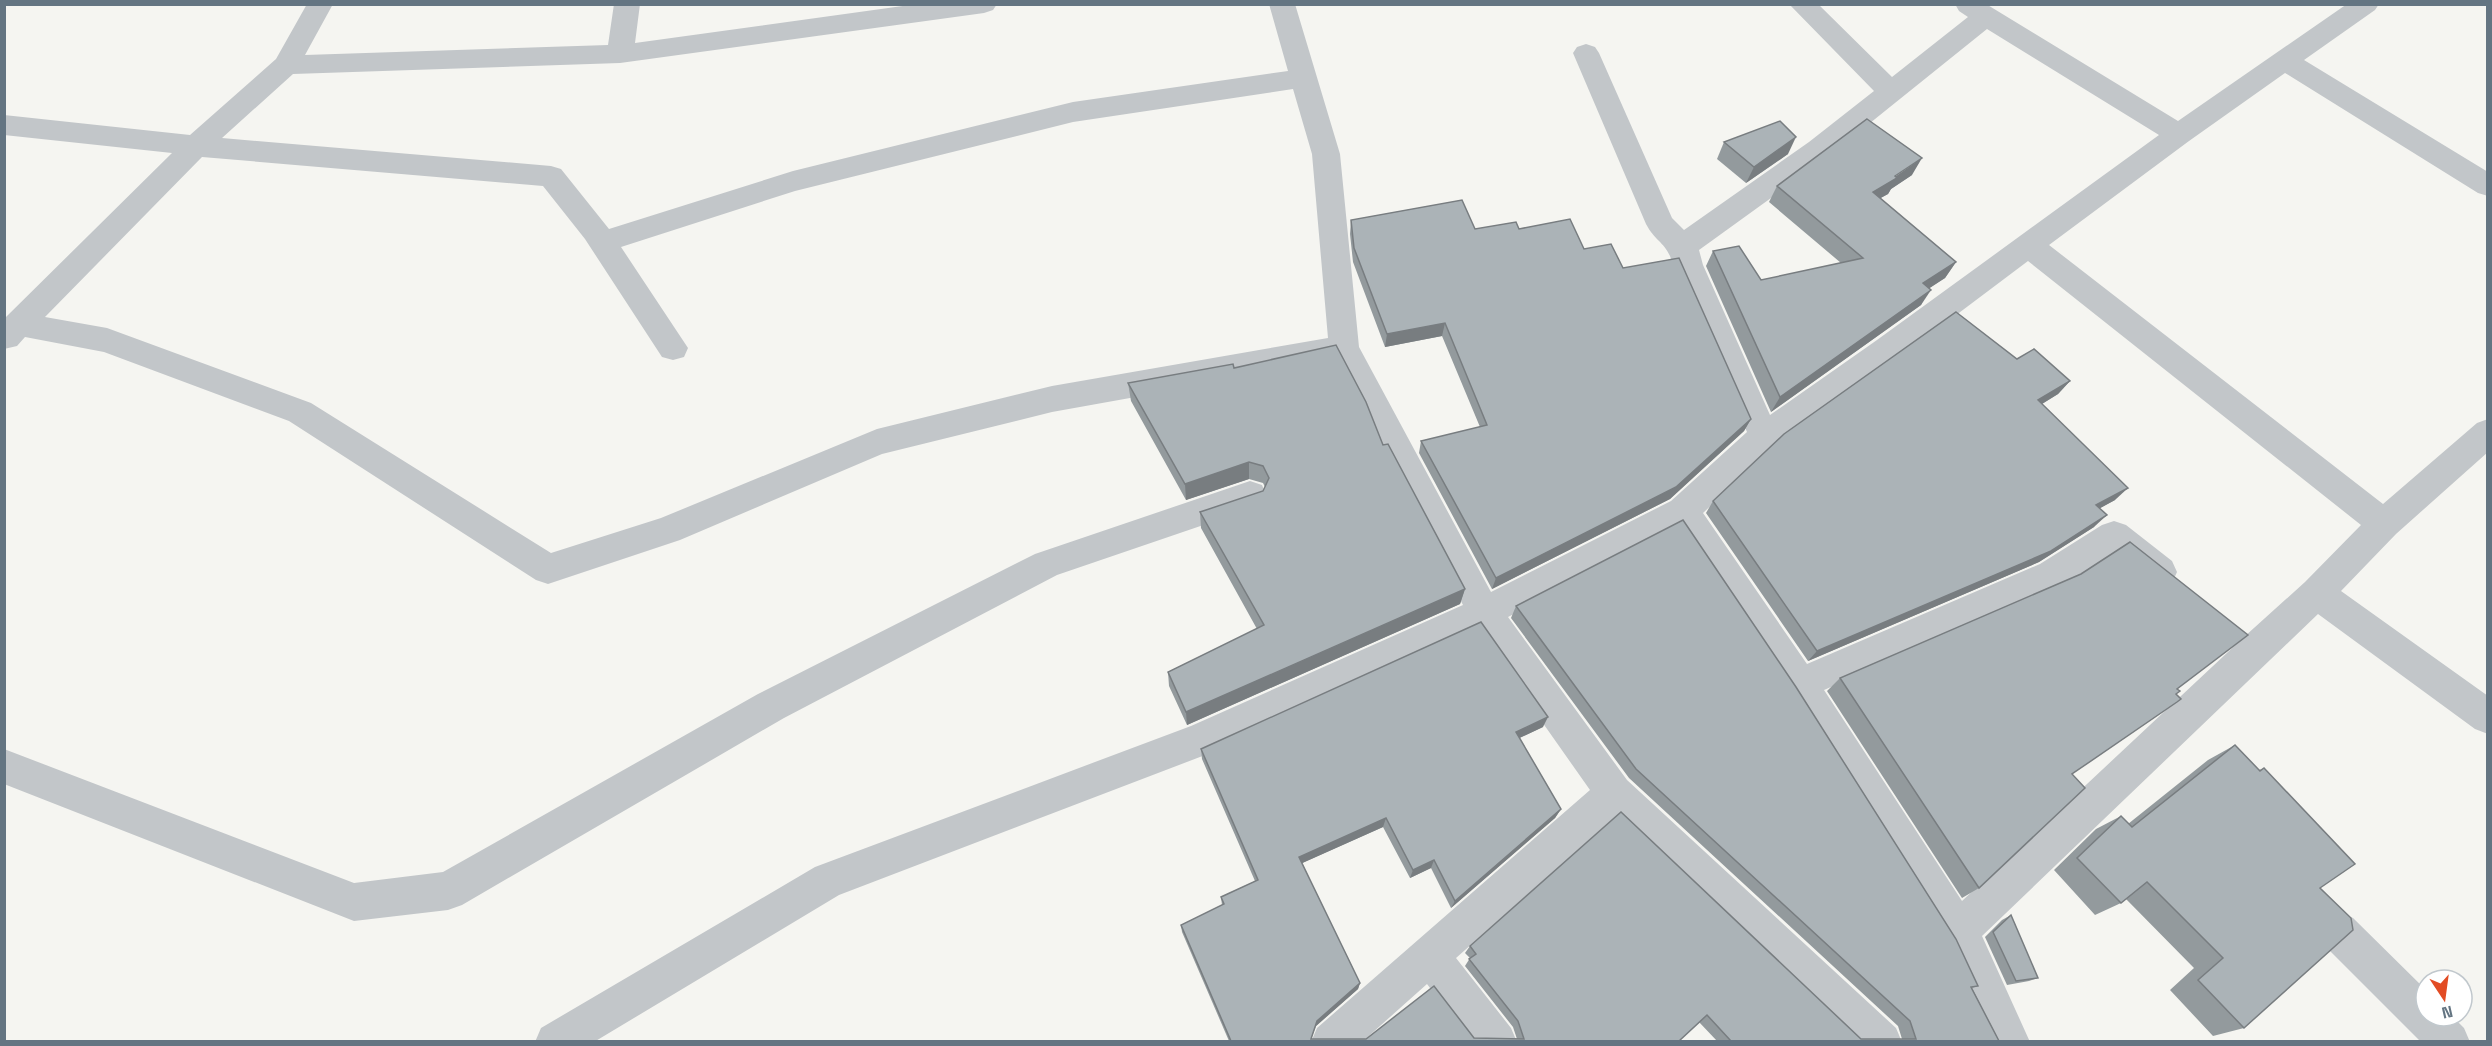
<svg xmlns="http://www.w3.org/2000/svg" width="2492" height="1046" font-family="'Space Grotesk',sans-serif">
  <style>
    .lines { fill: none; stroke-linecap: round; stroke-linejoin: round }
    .minor { fill: #c2c6c9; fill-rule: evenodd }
    .wall { fill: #939a9d }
    .shaded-wall { fill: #787d80 }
    .building { fill: #abb3b7; stroke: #787d80; stroke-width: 1.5 }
  </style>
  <rect width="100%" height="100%" fill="#f5f5f1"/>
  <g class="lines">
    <!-- minor -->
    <g class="minor">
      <path d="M307 4H333L305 55 608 45 614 4H640L635 43 917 4H997L993 10 984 13 620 63 293 74 222 138 551 166 561 169 609 229 793 171 1073 102 1288 71 1269 4H1295L1340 154 1359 347 1491 592 1671 501 1747 432 1673 265C1667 242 1656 243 1646 224L1573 53 1577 47 1586 44 1595 47 1599 53 1672 218 1684 230 1809 142 1874 91 1789 4H1818L1892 77 1968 17 1959 11 1955 4H1986L2178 121 2347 4H2379L2375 10 2304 60 2488 172V196L2478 193 2285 73 2189 141 2049 245 2383 504 2477 423 2488 419V452L2396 534 2341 591 2488 696V734L2475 729 2318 614 1982 936 2030 1042H1989L1945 945 1788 696 1677 530 1508 617 1627 780 1896 1028 1902 1042H1851L1614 818 1456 958 1511 1028 1517 1042H1471L1427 984 1362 1042H1311L1317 1028 1590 790 1478 631 1213 752 839 895 594 1042H535L541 1028 815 867 1191 726 1463 605 1336 361 1052 412 882 454 680 540 548 584 536 580 289 421 104 352 25 337 17 346 4 349V319L7 316 172 153 4 135V115L190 135 276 59ZM1987 29 2159 135 1877 340 1770 415 1703 265 1699 250 1829 156ZM1293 89 1312 154 1328 338 1052 386 877 429 661 518 551 553 311 403 107 328 45 317 202 157 543 186 585 239 662 357 673 360 684 357 688 348 621 247 795 191 1073 122ZM2028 261 2361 525 2305 582 2244 637 1962 901 1824 690 2064 586 2113 554 2148 583 2160 587 2172 583 2177 572 2172 561 2126 525 2114 521 2102 525 2040 564 1807 664 1703 513 1775 445 1899 358Z"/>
      <polygon points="1250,481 1262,485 1266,495 1262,505 1057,575 784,718 462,905 448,910 354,921 4,784 4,749 354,883 443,872 758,694 1035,554"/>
      <polygon points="2339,913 2353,918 2426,990 2426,1016 2452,1016 2464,1028 2470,1042 2421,1042 2325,946 2320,932 2325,918"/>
    </g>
  </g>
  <!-- wall -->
  <g class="wall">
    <polygon points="1724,142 1788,154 1746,183 1717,159"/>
    <polygon points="1912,175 1891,189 1888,194 1880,198 1956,262 1945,278 1929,288 1921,305 1771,412 1706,266 1713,251 1761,280 1841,263 1769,202 1777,186"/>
    <polygon points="1351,220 1475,229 1519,229 1584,249 1623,268 1751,419 1744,431 1670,499 1492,589 1419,453 1421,441 1480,427 1442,336 1385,347 1353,262 1350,234"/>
    <polygon points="2017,359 2070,381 2058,394 2042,404 2115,500 2100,508 2094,527 2039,562 1808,661 1706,513 1713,501"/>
    <polygon points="1234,368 1383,445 1465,589 1460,604 1187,725 1169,686 1168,672 1257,629 1201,528 1200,512 1263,491 1265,487 1263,483 1249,479 1186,500 1131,401 1128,383"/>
    <polygon points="2081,574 2177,689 2072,774 1979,888 1962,898 1827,691 1840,678"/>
    <polygon points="1516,606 1978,986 1972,988 1999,1041 1717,1041 1699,1022 1679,1041 1229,1041 1182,932 1181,925 1222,905 1221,897 1255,881 1202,759 1201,749 1543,727 1519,738 1561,809 1555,818 1451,908 1431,868 1410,878 1383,827 1302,863 1360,983 1358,989 1316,1026 1311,1039 1517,1039 1513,1027 1465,966 1470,958 1465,953 1470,946 1861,1039 1902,1039 1898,1026 1629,778 1511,618"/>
    <polygon points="2235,745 2259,770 2264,768 2320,888 2244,1028 2213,1036 2170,990 2194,968 2126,899 2121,903 2095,915 2054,870 2096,829 2121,816 2128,824 2208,760"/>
    <polygon points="2011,915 2038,978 2029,981 2007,985 1985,937 2002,920"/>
  </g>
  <!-- shaded-wall -->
  <g class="shaded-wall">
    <polygon points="1796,137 1788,154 1746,183 1754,167"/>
    <polygon points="1922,158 1912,175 1891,189 1888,194 1863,208 1873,192"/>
    <polygon points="1956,262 1945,278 1913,299 1923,283"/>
    <polygon points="1931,290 1921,305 1771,412 1780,397"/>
    <polygon points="1445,323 1442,336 1385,347 1387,334"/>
    <polygon points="2070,381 2058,394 2027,413 2038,400"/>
    <polygon points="1751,419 1744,431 1670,499 1492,589 1496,578"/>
    <polygon points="1249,462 1249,479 1186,500 1185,484"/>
    <polygon points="2128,488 2115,500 2084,517 2096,505"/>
    <polygon points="2107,515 2094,527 2039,562 1808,661 1817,651"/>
    <polygon points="1465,589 1460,604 1187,725 1186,712"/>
    <polygon points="1548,717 1543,727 1511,742 1516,732"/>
    <polygon points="1561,809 1555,818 1451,908 1455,901"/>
    <polygon points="1386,818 1383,827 1298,865 1299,857"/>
    <polygon points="1434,860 1431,868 1410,878 1413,870"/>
    <polygon points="1360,983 1358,989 1316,1026 1317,1021"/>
  </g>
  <!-- building -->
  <g class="building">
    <polygon points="1867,119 1922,158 1895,176 1897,178 1873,192 1956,262 1923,283 1931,290 1780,397 1713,251 1739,246 1761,280 1863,258 1777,186"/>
    <polygon points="1780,121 1796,137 1754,167 1724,142"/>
    <polygon points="1462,200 1475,229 1516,222 1519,229 1570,219 1584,249 1611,244 1623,268 1679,258 1751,419 1676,487 1496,578 1421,441 1487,425 1445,323 1387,334 1354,248 1351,220"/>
    <polygon points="1956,312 2017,359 2034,349 2070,381 2038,400 2128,488 2096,505 2107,515 2051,551 1817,651 1713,501 1784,434"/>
    <polygon points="1336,345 1366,402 1383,445 1388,444 1465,589 1186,712 1168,672 1264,625 1200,512 1263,491 1269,478 1263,466 1249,462 1185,484 1128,383 1233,364 1234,368"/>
    <polygon points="1683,520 1796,687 1956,939 1978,986 1971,987 1999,1041 1731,1041 1707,1015 1679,1041 1231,1041 1181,925 1224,904 1221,897 1258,880 1201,749 1481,622 1548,717 1516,732 1561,809 1455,901 1434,860 1413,870 1386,818 1299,857 1360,983 1317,1021 1311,1039 1366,1039 1434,986 1474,1038 1524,1039 1518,1021 1469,959 1476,954 1470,946 1621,812 1861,1039 1916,1039 1910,1021 1636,769 1516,606"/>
    <polygon points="2130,542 2248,635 2177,689 2180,691 2176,694 2181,699 2177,702 2072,774 2085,788 1979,888 1840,678 2081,574"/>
    <polygon points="2235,745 2260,771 2264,768 2355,864 2320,888 2351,918 2353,930 2244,1028 2198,980 2223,958 2147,882 2121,903 2077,858 2121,816 2132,827"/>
    <polygon points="2011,915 2038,978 2016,981 1993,932"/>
  </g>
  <!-- border -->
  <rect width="2492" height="1046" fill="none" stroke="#647582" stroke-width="12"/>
  <!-- north arrow -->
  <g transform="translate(2444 998) rotate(167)"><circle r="28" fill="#ffffff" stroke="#c1c8cd" stroke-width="1.5"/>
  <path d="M0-4.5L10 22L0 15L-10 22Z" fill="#e24c24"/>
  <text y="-9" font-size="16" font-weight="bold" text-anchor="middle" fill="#647582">N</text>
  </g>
</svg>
